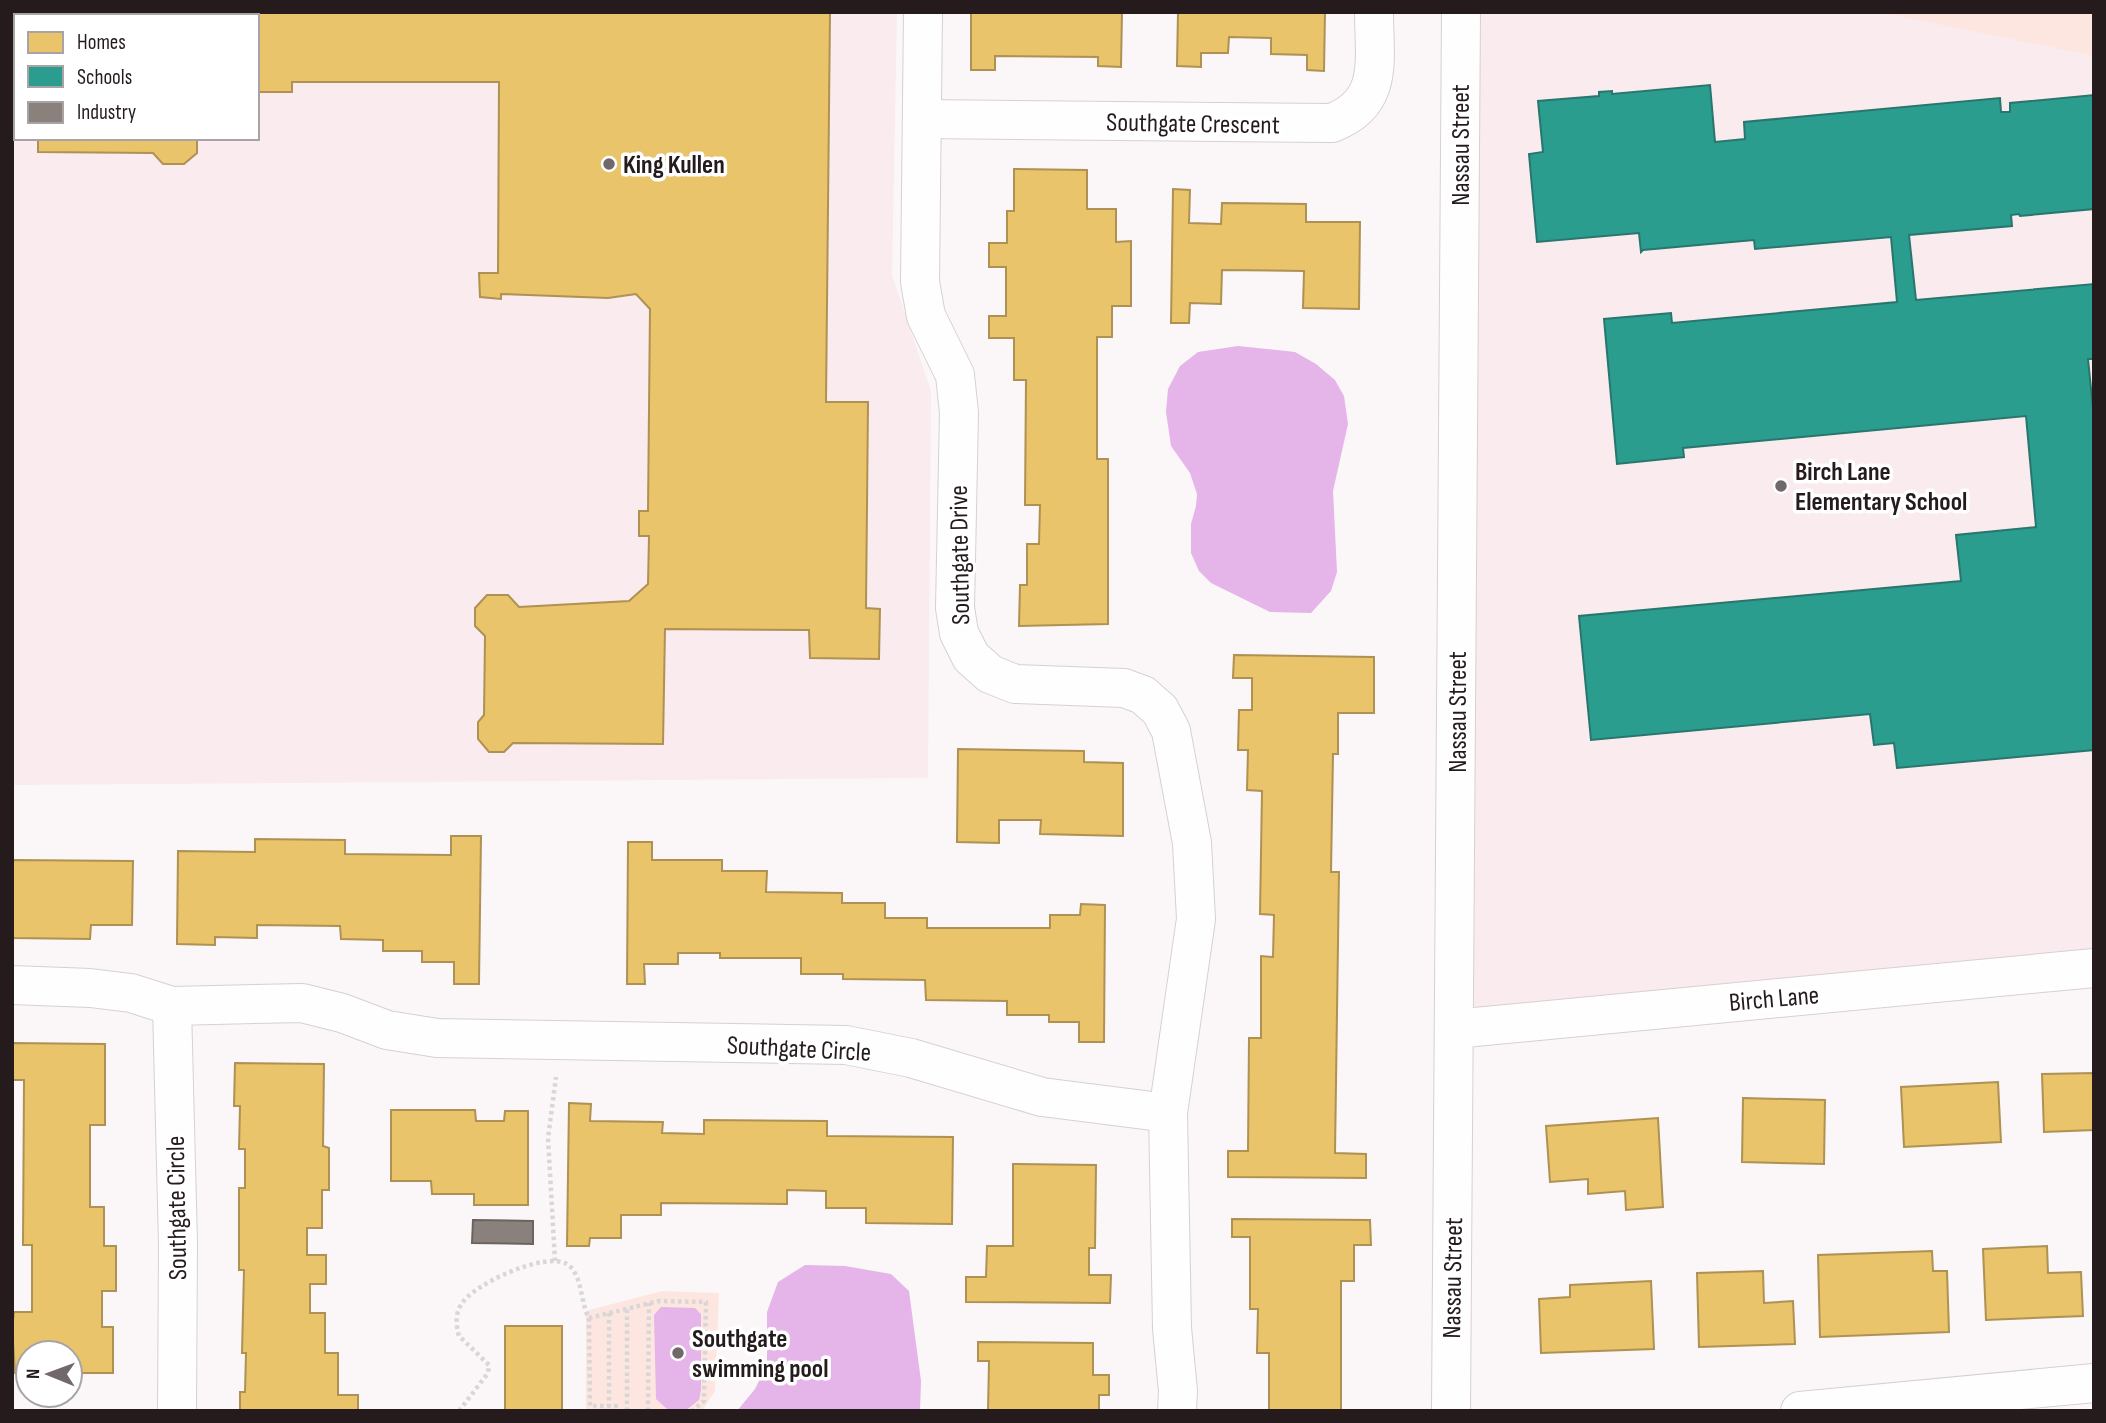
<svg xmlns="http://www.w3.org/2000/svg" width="2106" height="1423" font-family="'Sofia Sans Condensed',sans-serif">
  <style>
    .built { fill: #f9ebee; fill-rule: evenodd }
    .green { fill: #fde6df }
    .water { fill: #e5b4e9 }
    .homes { fill: #e9c46a; stroke: #ae9153; stroke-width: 2 }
    .schools { fill: #2a9d8f; stroke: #28766d; stroke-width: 2 }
    .industry { fill: #8a817c; stroke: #6c6260; stroke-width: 2 }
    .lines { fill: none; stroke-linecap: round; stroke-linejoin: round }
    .minor-casing { stroke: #d7d0d2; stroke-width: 40 }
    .path { stroke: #d8d6d7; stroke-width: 4.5; stroke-dasharray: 3.5 3.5; stroke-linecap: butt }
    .minor { stroke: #fefefe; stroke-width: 38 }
    .poi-dot { fill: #70686a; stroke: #fff; stroke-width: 2.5 }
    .labels { text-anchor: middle; stroke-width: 7; stroke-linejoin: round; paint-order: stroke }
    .street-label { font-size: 26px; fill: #251b1d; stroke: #fff }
    .poi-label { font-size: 26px; font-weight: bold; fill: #251b1d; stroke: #fff; text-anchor: start }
  </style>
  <rect width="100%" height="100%" fill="#fbf7f8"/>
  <!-- built -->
  <g class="built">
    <path d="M12 12H897L892 275 931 391 928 778 12 785ZM16 16H257V138H16Z"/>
    <polygon points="1474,12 2094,12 2094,960 1461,1020"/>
  </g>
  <!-- green -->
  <g class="green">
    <polygon points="1879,12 2094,12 2094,56"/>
    <polygon points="662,1291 719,1293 715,1391 702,1411 586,1411 586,1311"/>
  </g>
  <!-- water -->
  <g class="water">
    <polygon points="1238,346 1295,352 1316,364 1335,380 1344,396 1348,424 1333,491 1337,572 1331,591 1311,613 1270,612 1211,583 1199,571 1191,553 1191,524 1196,506 1197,494 1190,473 1171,446 1166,412 1168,389 1180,366 1198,352"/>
    <polygon points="805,1265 845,1266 891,1274 909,1291 921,1381 920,1411 737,1411 755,1389 767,1365 767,1312 778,1282"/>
    <polygon points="661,1307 695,1308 701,1314 701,1390 699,1400 685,1411 667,1409 656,1399 654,1315"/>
  </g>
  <!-- homes -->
  <g class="homes">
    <polygon points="39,12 830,12 826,402 868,402 866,608 880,609 879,659 810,658 809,630 665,629 663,744 513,743 504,752 489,752 478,739 478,722 484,715 485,636 475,626 475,608 487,595 508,595 519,607 629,601 648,584 649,536 639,536 639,511 648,511 650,309 636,294 608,298 501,294 501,299 480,297 479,273 498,273 499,82 292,82 292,92 257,92 257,16 39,16"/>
    <polygon points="971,12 1122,12 1121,67 1098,66 1098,57 995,56 995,70 971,70"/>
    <polygon points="1178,12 1325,12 1324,71 1307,70 1307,55 1271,54 1271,38 1229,37 1228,53 1201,53 1201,67 1177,66"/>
    <polygon points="38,138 197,138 197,153 184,164 163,164 153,153 38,152"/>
    <polygon points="1014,169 1087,170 1087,209 1116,209 1116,242 1131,241 1131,306 1112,306 1112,337 1097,337 1097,459 1108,459 1108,624 1019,626 1020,585 1027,585 1027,544 1039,544 1040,505 1025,505 1026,380 1014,380 1014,338 989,338 989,316 1006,316 1006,267 989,267 989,243 1007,243 1007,211 1014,211"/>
    <polygon points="1173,189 1190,190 1189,223 1221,224 1222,203 1306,204 1306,222 1360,222 1359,309 1303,308 1304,271 1222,270 1221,304 1190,303 1189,323 1171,323"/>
    <polygon points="1234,655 1374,657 1374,713 1338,713 1338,754 1333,754 1331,872 1339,872 1335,1153 1366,1154 1366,1178 1228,1177 1228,1151 1248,1151 1249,1038 1261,1038 1261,956 1273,957 1274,915 1260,914 1262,791 1247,790 1248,750 1238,750 1239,710 1252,710 1252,678 1233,678"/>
    <polygon points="958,749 1084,751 1084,762 1123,763 1123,836 1040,834 1041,820 999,820 999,843 957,842"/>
    <polygon points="451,836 481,836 479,984 454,984 454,962 422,962 422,951 383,951 383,940 341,939 340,926 257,925 257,938 215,937 215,945 177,944 178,851 255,852 255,839 345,840 345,854 451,855"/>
    <polygon points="628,842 652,842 652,860 722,860 722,871 767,871 766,892 842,893 842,903 885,903 885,918 927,918 927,928 1050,928 1050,915 1080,915 1081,904 1105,905 1104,1042 1079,1042 1079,1022 1049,1022 1049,1015 1007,1015 1007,1001 926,1000 925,980 843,979 843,974 801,974 801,958 720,958 720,953 678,953 678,964 644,964 645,984 627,984"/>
    <polygon points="12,860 133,861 132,925 91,925 90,939 12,938"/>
    <polygon points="12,1043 105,1044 105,1125 90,1125 90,1207 104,1207 104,1246 116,1246 116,1291 102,1291 102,1327 113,1327 113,1373 70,1373 70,1353 28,1353 28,1373 15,1373 12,1326 14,1312 32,1312 32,1245 23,1245 24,1080 12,1080"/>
    <polygon points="235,1063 324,1064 323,1146 329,1148 329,1190 322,1190 322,1228 307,1228 307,1255 326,1255 326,1284 310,1284 310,1313 325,1313 325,1353 338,1353 338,1395 358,1395 358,1411 240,1410 240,1392 245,1392 246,1353 242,1353 244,1270 239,1270 239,1188 245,1188 245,1149 239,1149 240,1106 234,1106"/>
    <polygon points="2094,1073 2094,1130 2044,1132 2042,1074"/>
    <polygon points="1998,1082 2001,1142 1904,1147 1901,1087"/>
    <polygon points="1743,1098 1825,1100 1824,1164 1742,1162"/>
    <polygon points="569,1103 591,1104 590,1121 663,1122 662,1133 704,1134 704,1120 827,1121 827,1136 953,1137 952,1224 866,1223 866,1208 826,1208 826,1191 787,1190 787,1204 661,1203 661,1215 621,1215 621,1238 590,1238 589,1246 567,1246"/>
    <polygon points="391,1110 475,1110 476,1121 504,1121 505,1111 528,1111 528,1205 474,1205 474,1194 432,1194 431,1181 391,1181"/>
    <polygon points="1658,1118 1663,1207 1626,1210 1625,1191 1588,1194 1588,1179 1550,1182 1546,1126"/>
    <polygon points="1013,1164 1096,1165 1095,1248 1089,1248 1089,1275 1111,1275 1110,1303 966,1302 966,1277 986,1277 987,1246 1013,1246"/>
    <polygon points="1232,1219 1370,1220 1371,1245 1354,1245 1354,1281 1341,1281 1341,1411 1269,1411 1269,1353 1257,1353 1258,1309 1250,1309 1250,1237 1232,1237"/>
    <polygon points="2047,1246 2048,1273 2081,1272 2083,1316 1986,1320 1983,1249"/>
    <polygon points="1932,1251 1933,1271 1947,1271 1949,1332 1820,1337 1818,1255"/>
    <polygon points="1763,1271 1764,1303 1793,1301 1795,1344 1699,1347 1697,1273"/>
    <polygon points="1651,1281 1654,1349 1541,1353 1539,1299 1570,1297 1570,1285"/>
    <rect x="505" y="1326" width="57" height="85"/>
    <polygon points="978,1342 1093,1343 1093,1375 1109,1375 1109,1395 1099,1395 1099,1411 988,1411 989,1361 978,1361"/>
  </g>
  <!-- schools -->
  <polygon class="schools" points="1710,85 1715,142 1745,139 1744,122 2000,98 2001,112 2010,112 2010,103 2094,95 2094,209 2020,216 2019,214 2011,215 2012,226 1909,235 1916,300 2094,284 2094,359 2088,359 2094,418 2094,750 1897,768 1894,743 1874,745 1870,714 1591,740 1579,616 1961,581 1956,535 2036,527 2026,416 1683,448 1684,457 1617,464 1604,319 1671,313 1672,323 1897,302 1891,237 1755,249 1754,240 1643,250 1641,252 1639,233 1537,242 1529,154 1543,152 1538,101 1599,96 1599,92 1612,91 1612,94"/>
  <!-- industry -->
  <polygon class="industry" points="473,1220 533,1221 533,1244 472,1243"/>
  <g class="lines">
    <defs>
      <g id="minor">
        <polyline points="923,12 920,282 926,316 955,375 959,413 955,608 959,633 971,657 990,674 1015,684 1124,688 1143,695 1160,710 1171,731 1192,843 1196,919 1168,1113 1172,1328 1178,1391 1177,1411"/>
        <path d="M922 119 1332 123C1385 103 1374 59 1374 12"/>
        <polyline points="12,985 90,988 131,993 172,1006 302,1003 342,1013 387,1030 437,1038 846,1045 911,1058 1042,1097 1168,1113"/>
        <polyline points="172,1006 178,1244 177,1411"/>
        <polyline points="1454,1029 2094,968"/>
        <polyline points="1451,1411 1461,12"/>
        <polyline points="1800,1411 2094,1383"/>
      </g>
    </defs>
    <!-- minor casing -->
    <use href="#minor" class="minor-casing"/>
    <!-- path -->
    <g class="path">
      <polyline points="555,1261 548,1138 556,1077"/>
      <polyline points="609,1313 609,1406"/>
      <polyline points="589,1318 659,1301 706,1302 704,1401 692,1411"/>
      <path d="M459 1411 488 1373 489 1365 459 1336C456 1326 455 1314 461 1305 472 1284 546 1251 567 1264 583 1275 580 1303 589 1318L590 1406H616L615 1411"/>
      <polyline points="627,1411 627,1308"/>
      <polyline points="648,1411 649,1303"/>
    </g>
    <!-- minor -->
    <use href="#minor" class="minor"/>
  </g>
  <!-- markers -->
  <g class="poi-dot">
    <circle cx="609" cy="164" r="7"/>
    <circle cx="1781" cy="486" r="7"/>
    <circle cx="678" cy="1353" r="7"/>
  </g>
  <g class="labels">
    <!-- street labels -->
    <g class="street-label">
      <text transform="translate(1193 123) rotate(1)" y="9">Southgate Crescent</text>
      <text transform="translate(1460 145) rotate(-90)" y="9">Nassau Street</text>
      <text transform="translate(959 555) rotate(-91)" y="9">Southgate Drive</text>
      <text transform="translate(1457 712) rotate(-90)" y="9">Nassau Street</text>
      <text transform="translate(1774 998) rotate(-5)" y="9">Birch Lane</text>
      <text transform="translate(799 1048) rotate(3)" y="9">Southgate Circle</text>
      <text transform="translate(176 1208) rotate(-91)" y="9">Southgate Circle</text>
      <text transform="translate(1452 1278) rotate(-89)" y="9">Nassau Street</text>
    </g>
    <!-- poi labels -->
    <g class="poi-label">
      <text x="623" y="173">King Kullen</text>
      <text x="1795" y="480">Birch Lane<tspan x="1795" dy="30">Elementary School</tspan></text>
      <text x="692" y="1347">Southgate<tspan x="692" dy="30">swimming pool</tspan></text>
    </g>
  </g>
  <!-- border -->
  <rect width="2106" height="1423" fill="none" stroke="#251b1d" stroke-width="28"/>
  <!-- legend -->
  <rect x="14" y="14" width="245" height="126" fill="#ffffff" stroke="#a8a4a5" stroke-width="2"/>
  <rect x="28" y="32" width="35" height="21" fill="#e9c46a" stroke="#a8a4a5" stroke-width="2"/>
  <text x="77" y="49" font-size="21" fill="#251b1d">Homes</text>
  <rect x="28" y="66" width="35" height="21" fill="#2a9d8f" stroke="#a8a4a5" stroke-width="2"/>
  <text x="77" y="84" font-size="21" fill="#251b1d">Schools</text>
  <rect x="28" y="102" width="35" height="21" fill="#8a817c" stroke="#a8a4a5" stroke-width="2"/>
  <text x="77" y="119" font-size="21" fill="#251b1d">Industry</text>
  <!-- north arrow -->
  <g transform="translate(49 1374) rotate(271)"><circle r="33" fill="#ffffff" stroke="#a8a4a5" stroke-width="2"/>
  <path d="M0-5L12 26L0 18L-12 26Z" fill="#70686a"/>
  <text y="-10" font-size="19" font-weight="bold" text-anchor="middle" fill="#251b1d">N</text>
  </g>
</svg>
